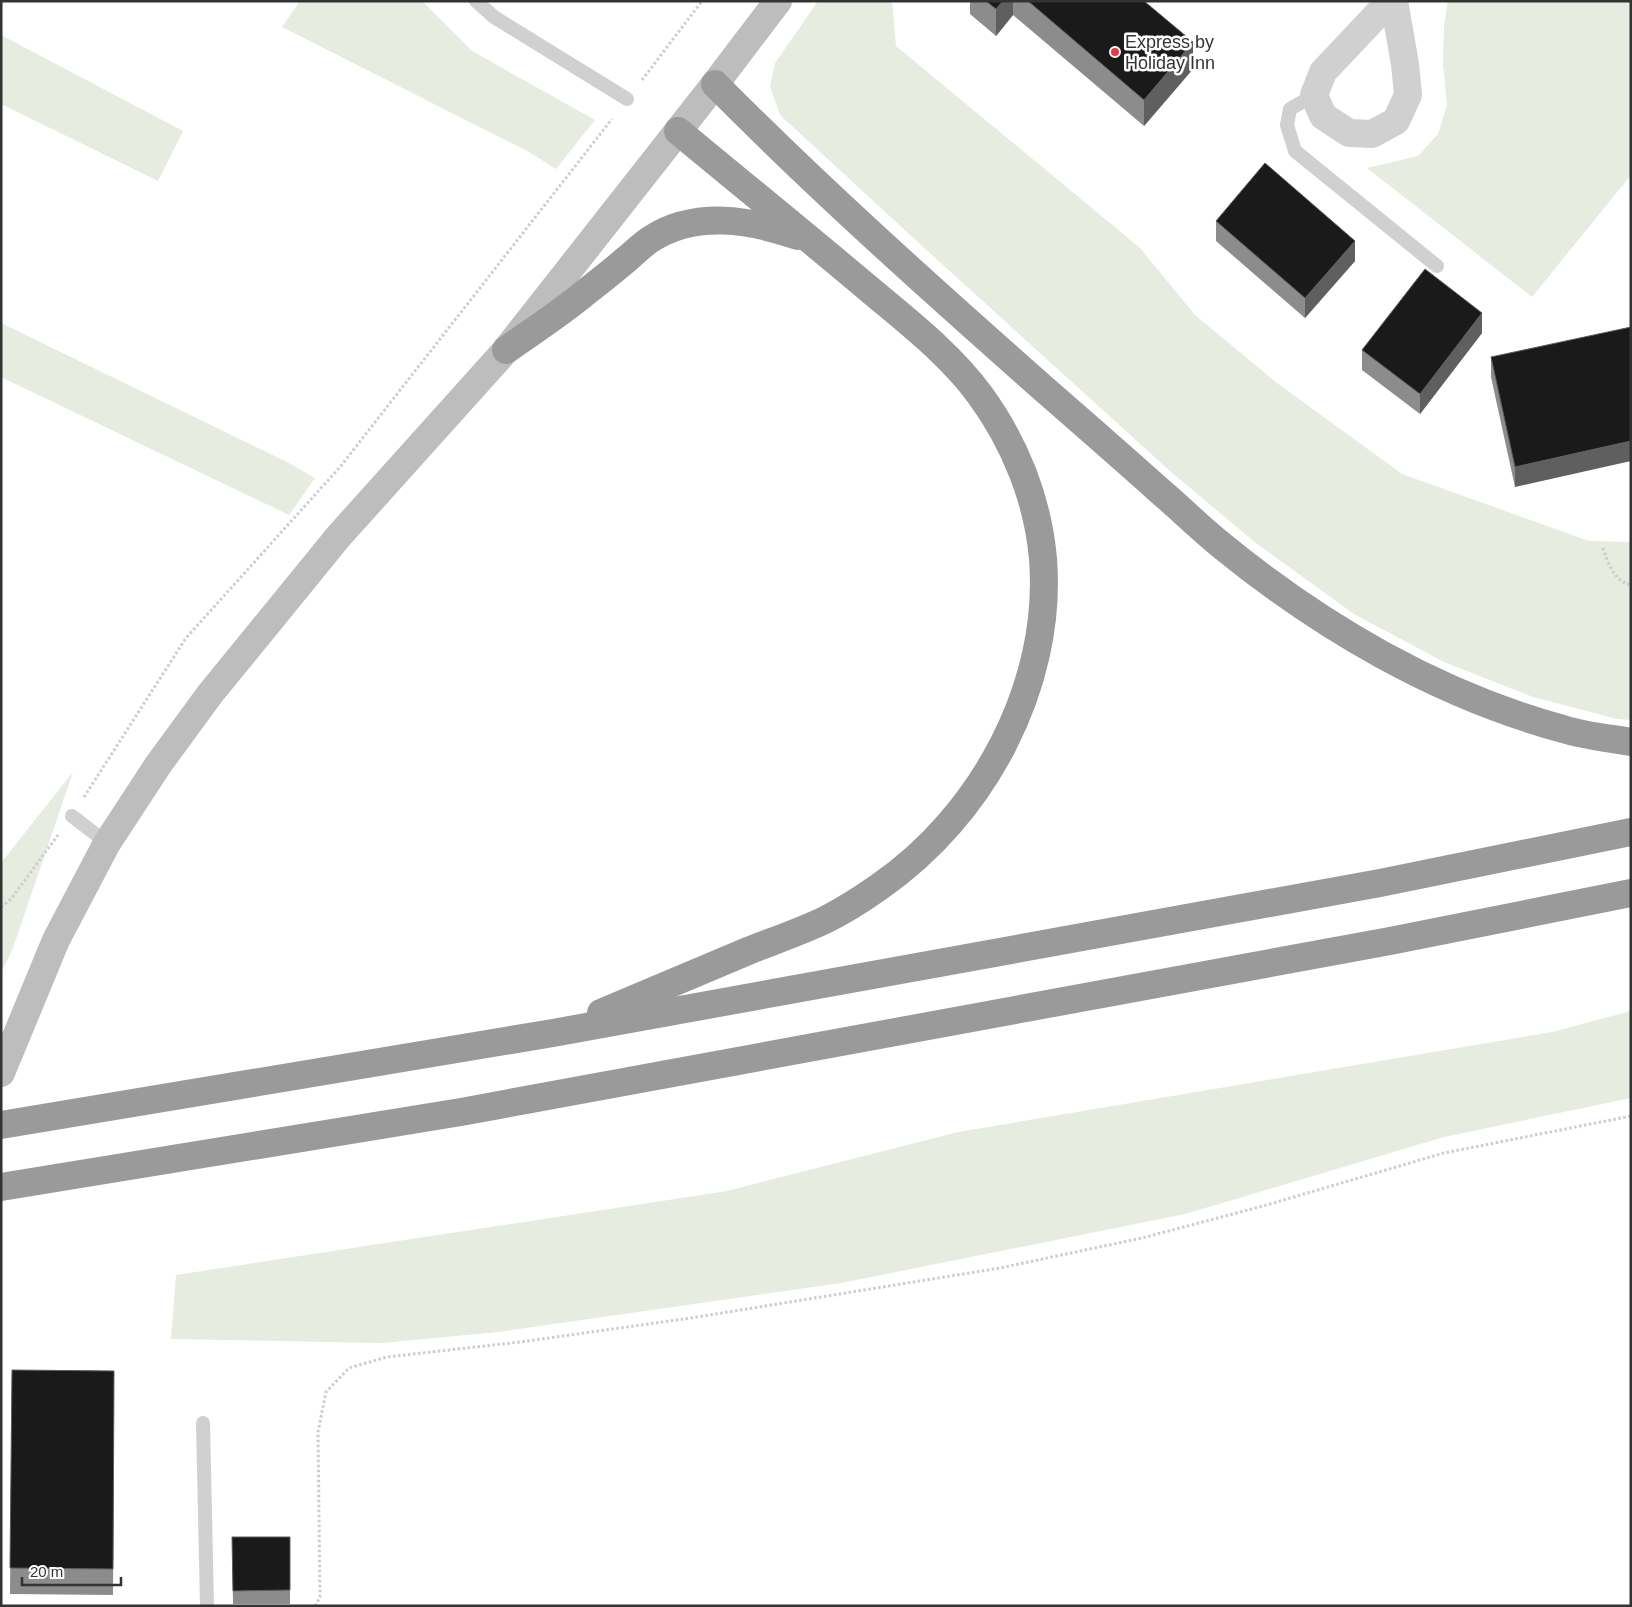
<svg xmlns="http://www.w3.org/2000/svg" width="1632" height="1607" font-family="Helvetica,sans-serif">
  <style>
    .green { fill: #e6ecdf }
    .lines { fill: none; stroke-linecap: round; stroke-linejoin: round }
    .path { stroke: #cdcdcd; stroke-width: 3; stroke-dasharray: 2.5 2.5; stroke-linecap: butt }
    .service { stroke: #d0d0d0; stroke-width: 14 }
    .minor { stroke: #d0d0d0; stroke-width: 28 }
    .secondary { stroke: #bdbdbd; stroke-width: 28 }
    .motorway { stroke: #9a9a9a; stroke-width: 28 }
    .wall { fill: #8c8c8c }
    .shaded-wall { fill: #5f5f5f }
    .building { fill: #1a1a1a; stroke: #5f5f5f }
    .poi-dot { fill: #e63946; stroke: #fff; stroke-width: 2 }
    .labels { text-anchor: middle; stroke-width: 5; stroke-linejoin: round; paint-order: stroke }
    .poi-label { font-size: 18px; fill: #333; stroke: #fff; text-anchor: start }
  </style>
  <rect width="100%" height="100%" fill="#fff"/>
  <!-- green -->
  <g class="green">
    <polygon points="300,1 422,1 472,51 595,120 556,169 529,152 282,27"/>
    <polygon points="818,1 892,1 896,46 1140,248 1195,315 1277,383 1402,474 1589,541 1631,542 1631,720 1617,719 1533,697 1444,662 1354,614 1256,543 1170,471 921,245 780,115 770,86 775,63"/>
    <polygon points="1448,1 1631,1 1631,175 1532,297 1367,168 1418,156 1438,134 1447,105 1443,64 1444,25"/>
    <polygon points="1,35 183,131 158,181 1,104"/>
    <polygon points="1,323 287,462 315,478 289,515 1,377"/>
    <polygon points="73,772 13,948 1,973 1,863"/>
    <polygon points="1631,1011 1631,1098 1444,1137 1185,1214 841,1283 498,1332 382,1343 171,1339 176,1275 727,1191 958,1132 1552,1032"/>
  </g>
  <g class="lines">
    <!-- path -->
    <g class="path">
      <polyline points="642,80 702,1"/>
      <path d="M1603 548C1608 562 1614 582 1631 585"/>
      <polyline points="84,797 186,638 340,467 612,119"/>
      <polyline points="1,907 11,899 58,835"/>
      <polyline points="315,1606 320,1597 318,1432 326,1392 349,1368 387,1357 520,1342 691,1318 1000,1268 1142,1238 1263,1206 1444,1153 1631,1116"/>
    </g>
    <!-- service -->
    <g class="service">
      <polyline points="476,1 494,17 627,99"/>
      <polyline points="1314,95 1290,109 1287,125 1295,151 1437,266"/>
      <polyline points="72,816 107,843"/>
      <polyline points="203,1423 207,1606"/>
    </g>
    <!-- minor -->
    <polyline class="minor" points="1390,1 1323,72 1314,95 1323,116 1349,133 1372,134 1396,121 1408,95 1405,64 1394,1"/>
    <!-- secondary -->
    <polyline class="secondary" points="1,1073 56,940 107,843 158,765 210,694 338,537 506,350 715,84 778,1"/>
    <!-- motorway -->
    <g class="motorway">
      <path d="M715 84C820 190 932 290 1044 389 1083 423 1122 457 1161 492 1181 509 1200 528 1221 545 1321 627 1438 695 1563 729 1585 736 1608 738 1631 742"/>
      <path d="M506 350C533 331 561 313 586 292 600 281 614 270 628 258 635 252 643 244 651 239 696 210 751 220 798 236"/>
      <path d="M601 1013C650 992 699 972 748 951 773 941 800 932 825 920 843 911 862 899 879 887 982 816 1053 686 1043 559 1038 500 1015 443 980 395 950 354 908 322 869 289 806 236 742 184 678 131"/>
      <polyline points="1,1125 553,1033 1380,883 1631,832"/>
      <polyline points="1,1187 461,1112 1390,941 1631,893"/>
    </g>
  </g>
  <!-- wall -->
  <g class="wall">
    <polygon points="970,1 1144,1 1193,69 1144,126 1013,15 996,36 970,14"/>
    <polygon points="1216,221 1355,261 1305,318 1216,241"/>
    <polygon points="1631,327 1515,487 1491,377 1491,357"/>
    <polygon points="1482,333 1420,414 1362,370 1362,350"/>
    <polygon points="12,1370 114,1371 113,1595 10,1594"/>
    <polygon points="232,1537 290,1537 290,1604 233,1604"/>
  </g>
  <!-- shaded-wall -->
  <g class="shaded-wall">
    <polygon points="1003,1 1013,1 1013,15 996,36 996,9"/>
    <polygon points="1193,42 1193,69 1144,126 1144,100"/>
    <polygon points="1355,241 1355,261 1305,318 1305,298"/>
    <polygon points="1482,313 1482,333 1420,414 1420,394"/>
    <polygon points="1631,441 1631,461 1515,487 1515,467"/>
  </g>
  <!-- building -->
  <g class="building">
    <polygon points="986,1 1003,1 996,9"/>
    <polygon points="1028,1 1144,1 1193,42 1144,100"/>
    <polygon points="1265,163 1355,241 1305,298 1216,221"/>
    <polygon points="1425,269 1482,313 1420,394 1362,350"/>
    <polygon points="1631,327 1631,441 1515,467 1491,357"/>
    <polygon points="12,1370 114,1371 113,1569 10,1568"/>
    <polygon points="232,1537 290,1537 290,1590 233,1591"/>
  </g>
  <!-- markers -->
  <circle class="poi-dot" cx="1115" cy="52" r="5"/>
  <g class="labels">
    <!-- poi labels -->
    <g class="poi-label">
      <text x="1125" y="48">Express by<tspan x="1125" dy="21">Holiday Inn</tspan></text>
    </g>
  </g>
  <!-- border -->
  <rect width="1632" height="1607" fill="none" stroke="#333333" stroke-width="5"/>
  <!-- scale -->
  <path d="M22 1577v8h99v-8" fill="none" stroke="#333333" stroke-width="2.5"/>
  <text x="30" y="1577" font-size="15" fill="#333333" stroke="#ffffff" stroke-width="4" paint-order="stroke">20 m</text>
</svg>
